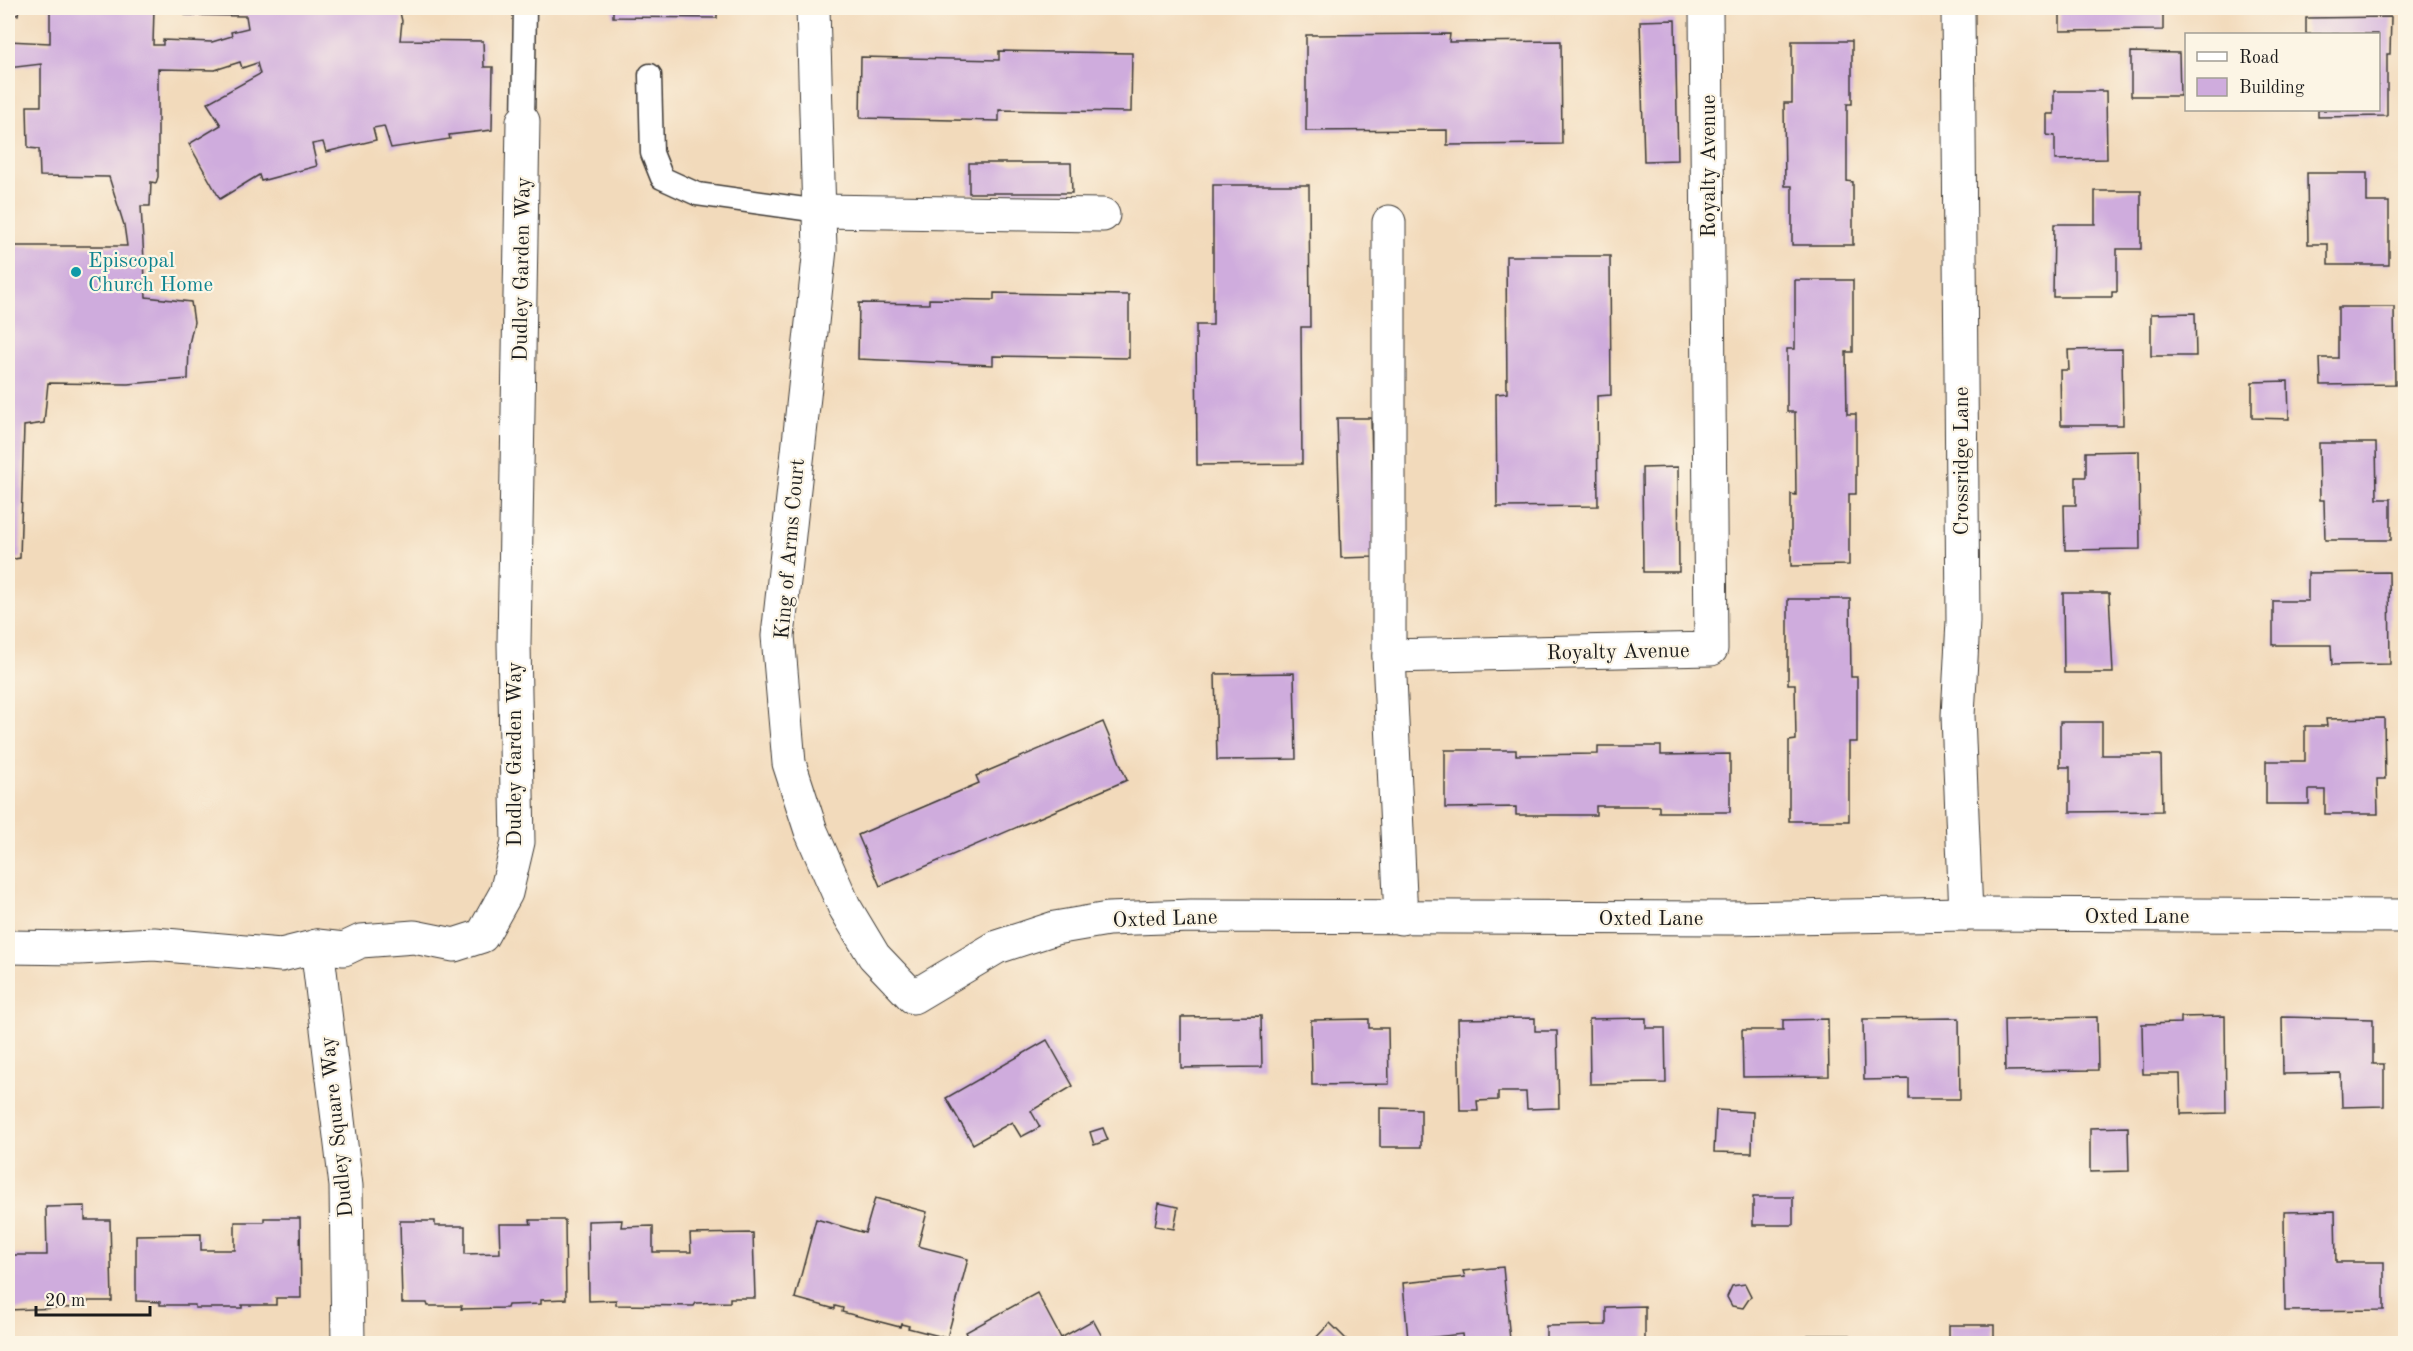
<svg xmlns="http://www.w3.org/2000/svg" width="2413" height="1351" font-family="'Old Standard TT',serif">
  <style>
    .building { fill: #cfacdd }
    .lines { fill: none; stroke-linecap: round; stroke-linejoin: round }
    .lane-casing { stroke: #3c3834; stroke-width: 25 }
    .street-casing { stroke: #3c3834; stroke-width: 35 }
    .lane { stroke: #fff; stroke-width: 22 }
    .street { stroke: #fff; stroke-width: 33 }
    .culture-dot { fill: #0f9aa8; stroke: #fcf5e5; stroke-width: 2 }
    .labels { text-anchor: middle; stroke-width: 4.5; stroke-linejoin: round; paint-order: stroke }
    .street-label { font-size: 21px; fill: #1c1c1c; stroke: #fcf5e5 }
    .culture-label { font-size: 21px; fill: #0d838f; stroke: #fcf5e5; text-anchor: start }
  </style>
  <rect width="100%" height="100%" fill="#fcf5e5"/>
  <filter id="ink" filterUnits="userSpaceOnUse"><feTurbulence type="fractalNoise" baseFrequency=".0167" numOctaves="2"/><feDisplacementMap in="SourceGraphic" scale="12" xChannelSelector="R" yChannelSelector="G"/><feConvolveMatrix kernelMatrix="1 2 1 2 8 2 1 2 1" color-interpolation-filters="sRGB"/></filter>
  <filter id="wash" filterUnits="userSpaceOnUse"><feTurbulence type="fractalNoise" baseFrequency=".008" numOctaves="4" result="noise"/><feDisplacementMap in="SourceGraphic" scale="24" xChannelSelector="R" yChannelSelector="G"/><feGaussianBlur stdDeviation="1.35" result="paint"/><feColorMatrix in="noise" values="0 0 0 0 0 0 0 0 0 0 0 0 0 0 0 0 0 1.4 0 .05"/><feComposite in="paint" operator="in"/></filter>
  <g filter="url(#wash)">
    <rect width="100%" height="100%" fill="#f2dabb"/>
    <g id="blocks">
      <!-- building -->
      <g class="building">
        <polygon points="8,8 19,8 18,15 8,14"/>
        <polygon points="50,8 154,8 153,45 163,45 163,40 212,42 232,36 231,32 248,28 246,16 185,15 185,8 399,8 402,21 400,40 483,41 484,67 493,67 492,130 449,135 450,139 391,148 384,126 373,128 376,140 326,152 323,142 312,144 317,166 261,181 259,175 220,199 189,144 221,125 207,103 260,74 257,63 242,68 240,62 215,70 158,69 158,177 156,183 151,182 150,206 141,206 146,297 191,302 194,322 189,344 188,379 128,384 48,383 44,423 24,426 20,558 8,560 8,246 127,246 124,225 109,177 40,176 39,149 28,148 27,106 41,106 41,64 8,68 8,41 50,43"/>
        <polygon points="613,8 717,8 717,18 613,17"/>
        <polygon points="2060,8 2163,8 2163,30 2060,31"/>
        <polygon points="2391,17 2390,54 2387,54 2387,116 2318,117 2318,110 2378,110 2378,34 2306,34 2306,18"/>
        <polygon points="1675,20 1678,160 1644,161 1640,21"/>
        <polygon points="1450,34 1449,42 1561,41 1562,144 1447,145 1447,130 1306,131 1306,35"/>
        <polygon points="1792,41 1852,41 1852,104 1847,104 1847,181 1853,182 1853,245 1792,245 1792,186 1785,186 1784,103 1792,103"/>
        <polygon points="999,51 1132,53 1131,112 999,110 999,121 860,118 861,57 999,60"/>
        <polygon points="2131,52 2179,53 2180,96 2131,96"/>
        <polygon points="2054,91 2106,91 2107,159 2055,160 2055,136 2047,135 2047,114 2054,114"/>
        <polygon points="969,163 1071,163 1072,193 969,193"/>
        <polygon points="2307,173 2367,173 2367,202 2389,202 2389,265 2328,265 2328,244 2308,244"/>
        <polygon points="1213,185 1309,185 1310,327 1301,327 1302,464 1197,465 1196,325 1213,325"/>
        <polygon points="2095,191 2141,191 2141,249 2117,249 2117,292 2112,292 2112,297 2053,297 2054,224 2095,224"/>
        <polygon points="1506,256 1610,256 1611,395 1597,396 1598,506 1497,507 1496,394 1507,393"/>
        <polygon points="1795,280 1853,280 1853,352 1846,352 1847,414 1856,414 1856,494 1849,494 1849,565 1791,566 1791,494 1796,495 1795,412 1787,412 1787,349 1795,349"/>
        <polygon points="994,293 1129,295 1129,358 993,356 993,365 858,359 859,303 929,304 929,299 994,300"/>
        <polygon points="2338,307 2394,307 2395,384 2321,385 2320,358 2338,358"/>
        <polygon points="2195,313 2196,356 2151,356 2151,314"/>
        <polygon points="2122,349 2123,425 2061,425 2060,370 2069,370 2068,350"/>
        <polygon points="2288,381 2289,419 2252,418 2252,382"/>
        <polygon points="1337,418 1371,418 1374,557 1341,558"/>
        <polygon points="2319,443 2376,443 2377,499 2391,499 2391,540 2325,540 2324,500 2320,500"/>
        <polygon points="2139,451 2140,549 2065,550 2064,505 2076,505 2076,477 2086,477 2086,452"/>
        <polygon points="1678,467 1679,572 1643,572 1642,468"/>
        <polygon points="2389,572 2390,664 2332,665 2331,645 2273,645 2273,601 2308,601 2308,573"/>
        <polygon points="2063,593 2109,593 2113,673 2064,673"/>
        <polygon points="1788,599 1850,599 1851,677 1857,677 1857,742 1849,742 1849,821 1789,821 1789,741 1796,740 1795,684 1788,684"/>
        <polygon points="1294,673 1296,759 1217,760 1215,674"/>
        <polygon points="2384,718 2385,779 2377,779 2378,814 2325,814 2325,790 2309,790 2309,804 2266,804 2266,761 2305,761 2305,726 2327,726 2326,719"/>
        <polygon points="1103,722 1127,780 880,886 858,835 979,783 976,776"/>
        <polygon points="2060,722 2102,722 2102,755 2161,755 2162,811 2070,812 2070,767 2060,767"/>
        <polygon points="1598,746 1661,746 1661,755 1730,754 1730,812 1659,812 1659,806 1596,806 1596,815 1516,815 1516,807 1445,808 1445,750 1516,750 1516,755 1598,754"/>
        <polygon points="1261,1016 1262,1067 1181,1068 1181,1017"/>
        <polygon points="2225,1016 2226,1113 2181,1114 2180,1074 2143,1074 2142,1024 2181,1023 2181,1017"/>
        <polygon points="2097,1017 2098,1070 2005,1071 2004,1019"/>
        <polygon points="2282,1017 2373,1019 2373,1064 2384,1064 2384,1106 2342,1107 2341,1073 2283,1074"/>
        <polygon points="1535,1018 1535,1031 1557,1031 1559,1108 1527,1109 1526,1092 1498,1092 1498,1100 1477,1101 1478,1111 1460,1111 1458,1019"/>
        <polygon points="1646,1018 1646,1028 1665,1028 1666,1083 1590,1084 1589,1019"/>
        <polygon points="1959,1018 1960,1099 1909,1099 1909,1079 1864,1080 1863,1019"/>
        <polygon points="1369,1019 1369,1028 1388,1028 1389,1084 1312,1085 1311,1020"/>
        <polygon points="1828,1019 1829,1076 1743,1077 1742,1030 1783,1030 1783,1020"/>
        <polygon points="1047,1040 1073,1086 1031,1111 1040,1127 1021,1137 1012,1122 973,1144 946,1098"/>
        <polygon points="1380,1108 1421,1109 1421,1147 1380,1147"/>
        <polygon points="1716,1110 1753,1112 1752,1153 1714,1152"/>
        <polygon points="2128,1127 2129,1171 2090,1172 2090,1128"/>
        <polygon points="1103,1128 1108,1140 1094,1145 1090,1132"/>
        <rect x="1753" y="1197" width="40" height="28"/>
        <polygon points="875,1198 927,1212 918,1246 968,1259 947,1338 908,1328 909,1326 901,1324 900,1327 842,1312 843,1308 835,1306 835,1309 795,1298 816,1219 865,1233"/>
        <polygon points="1159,1203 1178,1207 1174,1229 1155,1226"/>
        <polygon points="85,1206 85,1220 110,1220 112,1301 86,1301 85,1307 8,1310 8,1227 10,1227 11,1255 47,1255 46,1207"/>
        <polygon points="2335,1211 2336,1262 2384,1262 2384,1310 2285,1311 2284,1212"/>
        <polygon points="264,1218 300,1218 301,1298 276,1298 276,1305 242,1305 242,1308 195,1308 195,1305 160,1305 160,1302 136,1301 136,1235 201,1234 201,1250 235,1250 235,1222 264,1222"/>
        <polygon points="530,1220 565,1220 566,1299 541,1300 541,1304 508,1305 507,1308 461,1309 462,1306 428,1306 427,1303 402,1303 400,1221 435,1221 435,1226 465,1226 465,1254 500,1253 499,1224 531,1224"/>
        <polygon points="622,1220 621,1227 653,1226 653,1252 691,1252 690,1234 753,1233 755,1298 730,1298 730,1302 696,1303 694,1306 616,1305 616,1300 589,1301 588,1221"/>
        <polygon points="1503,1267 1510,1340 1463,1344 1462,1334 1408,1340 1403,1283 1465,1277 1463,1271"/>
        <polygon points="1745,1284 1751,1296 1743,1308 1732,1306 1727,1297 1732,1286"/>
        <polygon points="1037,1293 1061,1338 1093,1320 1106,1344 972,1344 966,1332"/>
        <polygon points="1645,1306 1645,1344 1546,1344 1546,1326 1606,1325 1606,1307"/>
        <polygon points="1330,1323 1351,1344 1310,1344"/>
        <rect x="1949" y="1325" width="45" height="19"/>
        <rect x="1808" y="1335" width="42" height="9"/>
        <polygon points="1785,1340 1785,1344 1740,1344 1740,1341"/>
      </g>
    </g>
  </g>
  <g filter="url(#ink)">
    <use href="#blocks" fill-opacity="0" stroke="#3c3834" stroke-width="1.5"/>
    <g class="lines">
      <defs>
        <g id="lane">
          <polyline points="650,75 652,153 662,178 697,194 819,211"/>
          <polyline points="523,121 525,8"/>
        </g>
        <g id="street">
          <polyline points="813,8 820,249 778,636 789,763 811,831 844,906 874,956 913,997 997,947 1055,928 1108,919 1191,916 1731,918 1966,914 2406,916"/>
          <polyline points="1958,8 1963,621 1958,716 1966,914"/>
          <polyline points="819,211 1103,215"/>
          <polyline points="1389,222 1389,656 1711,649 1706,8"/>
          <polyline points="1389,656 1401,918"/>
          <polyline points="317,946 346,1186 348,1344"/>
          <polyline points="8,947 79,948 154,944 281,955 317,946 344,949 361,941 414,937 454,945 482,936 506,893 518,842 514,644 523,121"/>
        </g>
      </defs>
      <!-- lane casing -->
      <use href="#lane" class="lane-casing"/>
      <!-- street casing -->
      <use href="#street" class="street-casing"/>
      <!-- lane -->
      <use href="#lane" class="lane"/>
      <!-- street -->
      <use href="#street" class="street"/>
    </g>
  </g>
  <!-- markers -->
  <circle class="culture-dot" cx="76" cy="272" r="6"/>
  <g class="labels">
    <!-- street labels -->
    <g class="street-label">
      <text transform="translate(1708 166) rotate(-90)" y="7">Royalty Avenue</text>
      <text transform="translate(521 269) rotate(-89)" y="7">Dudley Garden Way</text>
      <text transform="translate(1961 461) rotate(-90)" y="7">Crossridge Lane</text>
      <text transform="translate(789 549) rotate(-85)" y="7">King of Arms Court</text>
      <text transform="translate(1618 651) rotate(-1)" y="7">Royalty Avenue</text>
      <text transform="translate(514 754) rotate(-90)" y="7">Dudley Garden Way</text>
      <text x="2137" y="923">Oxted Lane</text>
      <text transform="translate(1165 918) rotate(-2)" y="7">Oxted Lane</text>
      <text x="1651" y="925">Oxted Lane</text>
      <text transform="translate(336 1127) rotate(-96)" y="7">Dudley Square Way</text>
    </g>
    <!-- culture labels -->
    <g class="culture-label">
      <text x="88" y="267">Episcopal<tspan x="88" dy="24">Church Home</tspan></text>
    </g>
  </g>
  <!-- margin -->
  <rect width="2413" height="1351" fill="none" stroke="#fcf5e5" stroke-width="30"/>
  <!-- legend -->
  <rect x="2185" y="33" width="195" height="78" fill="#fcf5e5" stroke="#a29e95" stroke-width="1.5"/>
  <rect x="2197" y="52" width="30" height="9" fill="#ffffff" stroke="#a29e95" stroke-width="1.5"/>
  <text x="2239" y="63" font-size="18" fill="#1c1c1c">Road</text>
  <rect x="2197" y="78" width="30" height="18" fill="#cfacdd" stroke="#a29e95" stroke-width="1.5"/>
  <text x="2239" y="93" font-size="18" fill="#1c1c1c">Building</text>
  <!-- scale -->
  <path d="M36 1306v9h114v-9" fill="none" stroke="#1c1c1c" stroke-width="3"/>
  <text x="45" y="1306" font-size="18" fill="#1c1c1c" stroke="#fcf5e5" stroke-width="4.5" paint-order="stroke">20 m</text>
</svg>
